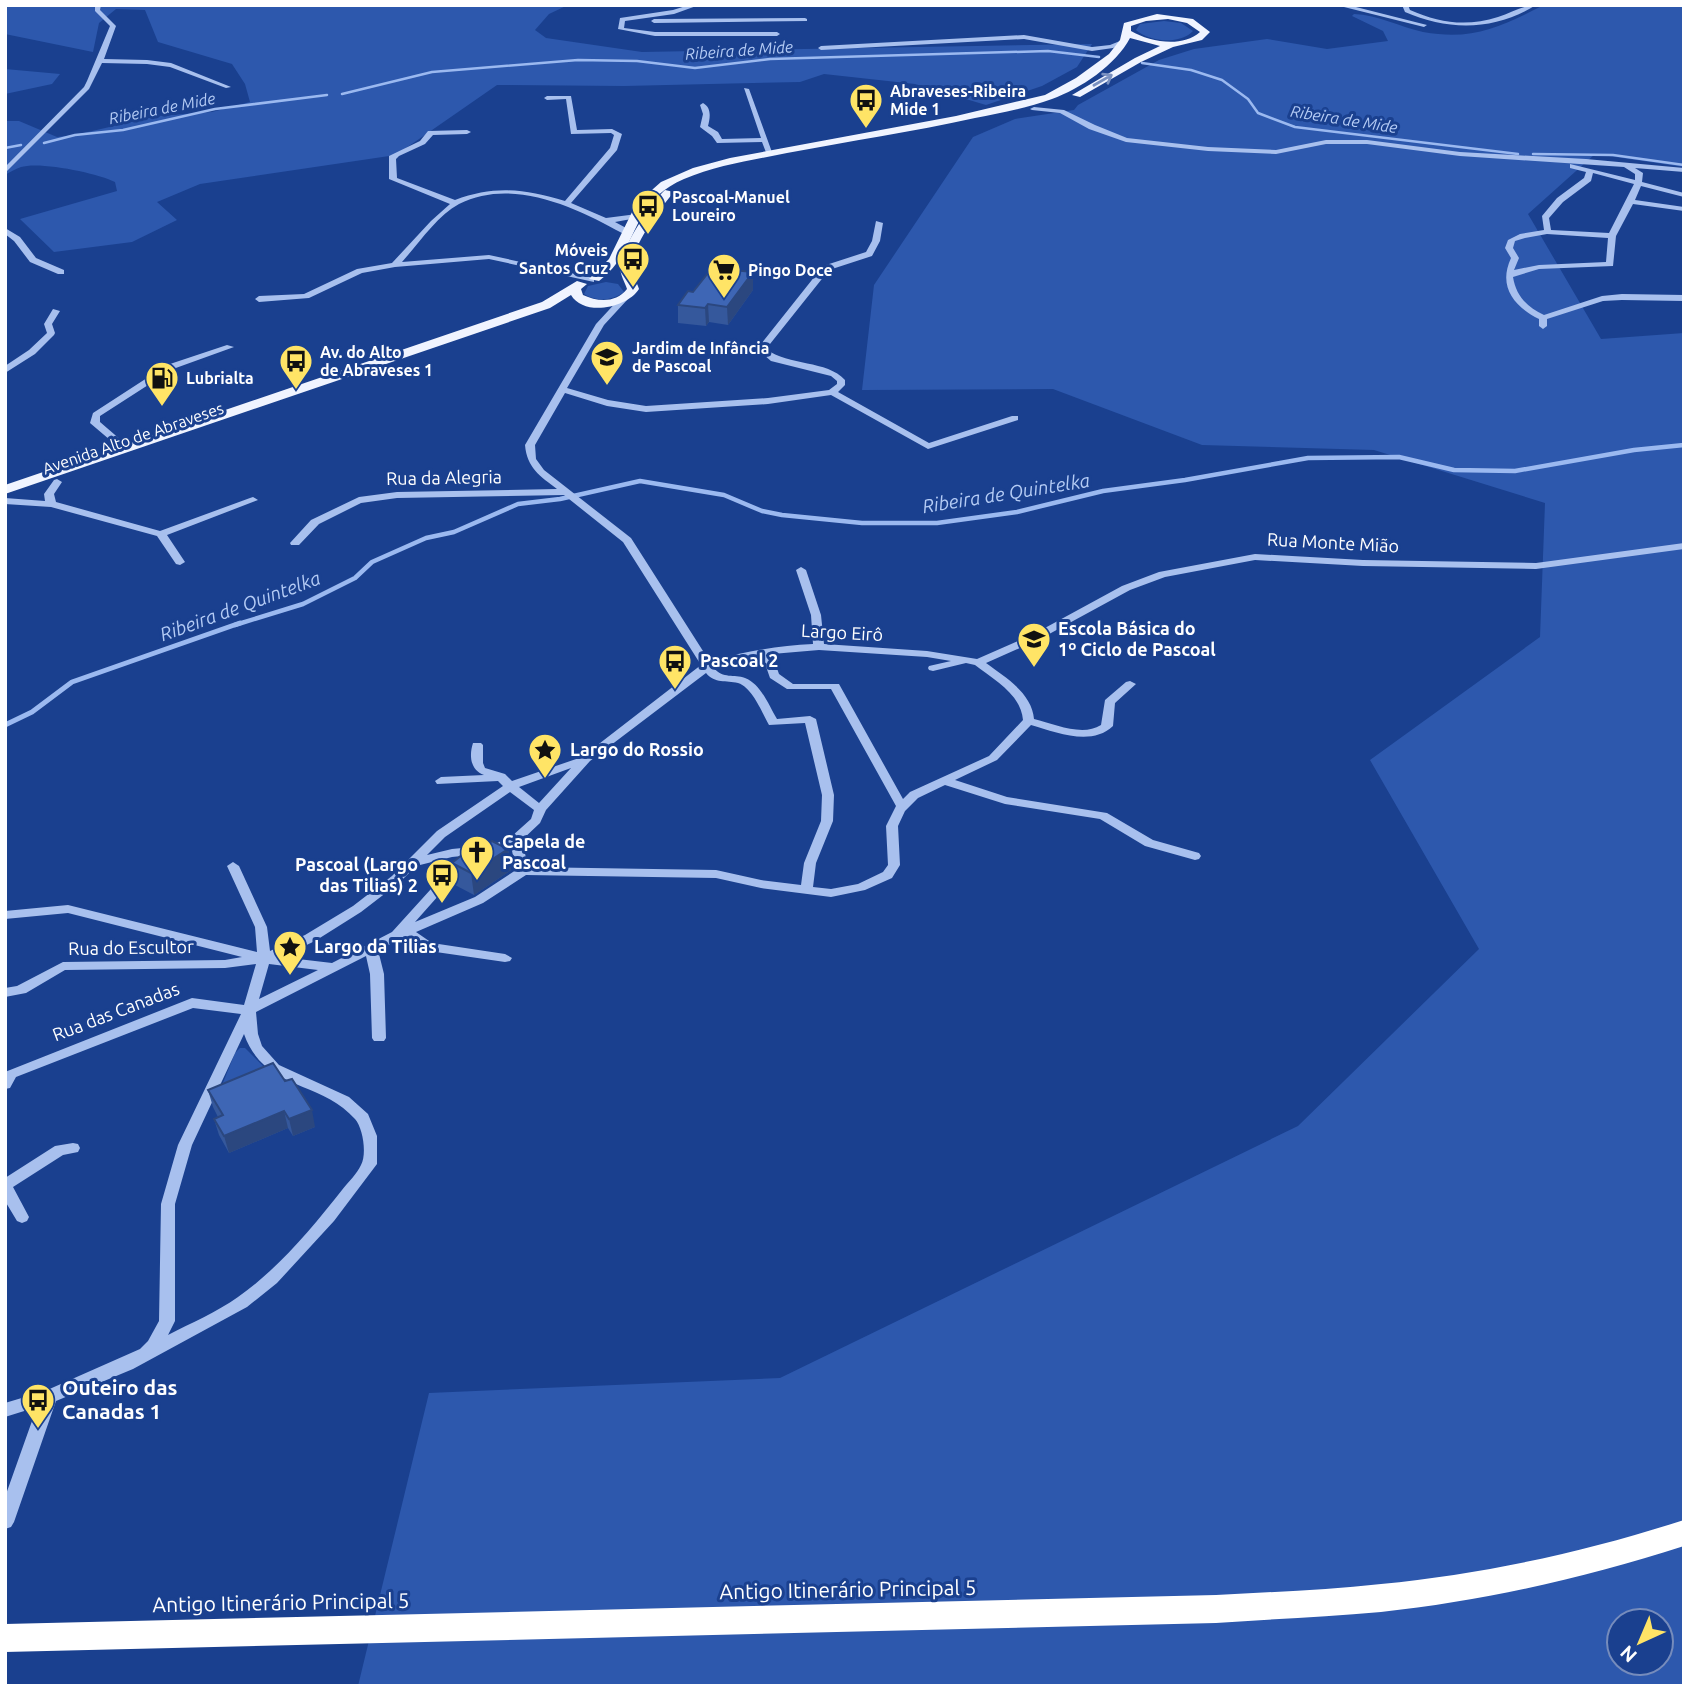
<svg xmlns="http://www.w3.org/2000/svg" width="1689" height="1691" font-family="Ubuntu,sans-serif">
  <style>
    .green { fill: #2d58ad; fill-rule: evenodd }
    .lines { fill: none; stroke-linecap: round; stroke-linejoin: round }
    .stream-far2 { stroke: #9bb9f0; stroke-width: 2.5 }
    .stream-far1 { stroke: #9bb9f0; stroke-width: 4.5 }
    .stream { stroke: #9bb9f0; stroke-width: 5 }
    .minor { fill: #a8c0ee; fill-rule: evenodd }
    .major { fill: #f0f4ff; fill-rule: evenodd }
    .highway { fill: #fff; fill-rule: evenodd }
    .wall { fill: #35589c }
    .shaded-wall { fill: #2b477f }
    .building { fill: #3e66b5; stroke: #2b477f; stroke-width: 2 }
    .oneway { stroke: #7a91c1 }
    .labels { text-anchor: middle; stroke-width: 6; stroke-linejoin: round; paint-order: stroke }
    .far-water-label { font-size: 16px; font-style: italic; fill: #b4cbf5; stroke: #1a408f }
    .far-poi-label { font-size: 16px; font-weight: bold; fill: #fff; stroke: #1a408f; text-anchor: start }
    .far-street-label { font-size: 16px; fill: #fff; stroke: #1a408f }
    .street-label { font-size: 18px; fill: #fff; stroke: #1a408f }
    .poi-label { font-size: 18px; font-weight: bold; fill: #fff; stroke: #1a408f; text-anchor: start }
    .water-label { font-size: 19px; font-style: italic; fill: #b4cbf5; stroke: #1a408f }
    .near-poi-label { font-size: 21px; font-weight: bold; fill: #fff; stroke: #1a408f; text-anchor: start }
    .near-street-label { font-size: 21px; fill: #fff; stroke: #1a408f }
  </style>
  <rect width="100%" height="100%" fill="#1a408f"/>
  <!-- green -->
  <g class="green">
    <path d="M5 5H568L549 14 535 30 546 38 642 52 1092 44 1077 67 1042 86 986 105 915 84 824 74 800 82 624 86 497 85 396 155 200 184 157 202 177 220 132 242 54 252 20 219 117 191 115 182C98 173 39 161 21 167 15 169 10 172 5 175V121H19L57 137 75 135 157 116 212 112 250 102 245 84 232 64 158 42 145 10 116 9 99 23 93 52 5 34Z"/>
    <path d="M1544 5H1684V167L1595 154 1528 214 1601 339 1684 333V1686H358L429 1393 780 1378 1298 1126 1479 949 1370 760 1540 637 1545 503 1374 450 1202 445 1053 389 862 390 874 285 973 137 1015 119 1074 110 1078 105 1159 60 1194 49 1267 39 1327 49 1388 41 1383 31 1352 16 1354 14C1378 15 1400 27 1423 32 1473 41 1500 27 1544 5ZM1619 1621H1661V1663H1619Z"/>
    <path d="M1164 21 1181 23 1193 31C1180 45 1149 42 1136 30L1140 24Z"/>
    <polygon points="5,69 60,74 52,84 5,94"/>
    <path d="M606 282 618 284 624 292C612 301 596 302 584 294L588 286Z"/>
    <polygon points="240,1048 245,1048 271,1074 218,1095 235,1053"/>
  </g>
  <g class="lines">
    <!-- stream-far2 -->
    <g class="stream-far2">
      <polyline points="1142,63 1191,70 1222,80 1248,99 1258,113 1295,127 1518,154"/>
      <polyline points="342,94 432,72 578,60 637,61 695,68 770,59 1048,51 1099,57"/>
      <polyline points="44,143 75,135 123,130 215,109 327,95"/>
      <polyline points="5,148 21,145"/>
      <polyline points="1533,154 1613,155 1684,165"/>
    </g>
    <!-- stream-far1 -->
    <polyline class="stream-far1" points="235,625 303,604 355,578 372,562 426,538 454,532 518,504 560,499 640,481 724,495 762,511 782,515 862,523 937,523 1017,512 1103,491 1185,480 1308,458 1399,457 1454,470 1515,471 1634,450 1684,445"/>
    <!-- stream -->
    <polyline class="stream" points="5,725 32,712 72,682 240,623"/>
    <!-- minor -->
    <g class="minor">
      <polygon points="95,5 101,5 100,10 116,26 104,59 147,60 171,63 231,87 226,88 170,67 147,64 102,63 89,89 5,173 5,167 84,87 87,81 110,26 95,11"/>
      <polygon points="689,5 699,5 674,14 625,21 624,28 655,32 777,32 780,34 777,36 655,36 618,29 620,18 673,10"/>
      <polygon points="1336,5 1348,5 1427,25 1424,27"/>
      <path d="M1402 5H1408L1410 10C1439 23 1467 27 1498 17 1511 13 1523 5 1536 5 1495 31 1448 31 1405 12Z"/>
      <polygon points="805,18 807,19 807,21 654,23 651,21 654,19"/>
      <polygon points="1024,35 1092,47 1110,45 1125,39 1128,41 1113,48 1092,51 1024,39 821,50 818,48 821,46"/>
      <path d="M744 88 749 89 773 155H767L762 142 717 143 712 136 700 127 703 114 700 105 703 103C712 108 710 118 708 126L718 132 722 139 761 138Z"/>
      <path d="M571 96 577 130 612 129 622 134 617 150 571 203 606 218 637 214V218L615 222 628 229V233H622C575 207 512 177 459 204 437 216 419 243 402 262L489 255 594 278V282L489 259 395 267 362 273 309 298 259 302 255 299 259 296 304 294 357 269 392 263 431 221 450 204 389 179V156L420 141 428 131 467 130 471 132 467 134 433 135 425 144 399 156 396 159 397 178 455 200C495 185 525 189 565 201L610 148 614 135 611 133 571 134 566 99 547 100 544 98 547 96Z"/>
      <path d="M1034 107 1064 110 1095 125 1127 138 1208 147 1276 150 1326 140H1367L1460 152 1586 159 1684 168V172L1635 168 1643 173 1642 182 1684 193V197L1641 186 1635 200 1684 207V211L1633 204 1616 236 1613 266 1539 269 1513 277C1516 296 1527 307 1544 315L1602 296 1622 294 1684 295V301L1622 300 1603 301 1547 319V326L1543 329 1539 326V319C1513 306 1498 286 1511 258L1505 248 1508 240 1520 234 1544 230 1542 216 1557 198 1584 178 1586 172 1570 168V164L1635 180V174L1624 167 1460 156 1367 144H1326L1276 154 1208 151 1126 142 1089 129 1060 113 1032 110 1030 109ZM1593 173 1634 184 1609 233 1551 230 1549 218 1563 202 1591 181ZM1547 234 1608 238 1606 262 1539 265 1514 270 1519 258 1513 248 1515 241 1525 238Z"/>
      <path d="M876 221 883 223 880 241 872 256 829 270 766 349C789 366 827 360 845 380V385L838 392 929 443 1012 416H1018V420L928 449 831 395 768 404 646 412 607 406 565 393 535 445 536 459 544 470 631 538 710 662C744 651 777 646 813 644L811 615 796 570 801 567 806 570 821 615 824 644 927 651 977 659 1032 635 1122 586 1159 572 1255 554 1363 560 1536 563 1684 543V549L1536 569 1363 566 1255 560 1165 577 1130 590 1040 639 986 663C1005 677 1032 693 1034 719 1055 724 1082 737 1101 725L1105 700 1126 682 1130 681 1136 684 1115 703 1113 726C1091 747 1056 732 1031 725L997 760 955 780 1007 797 1107 813 1153 840 1199 853 1201 856 1199 859 1195 860 1145 846 1100 819 1005 804 945 785 918 798 905 811 898 826 900 865 892 878 865 890 831 897 761 888 716 878 526 875 483 903 416 932 432 943 505 954 512 958 510 961 505 962 429 951 405 937 378 950 384 974 386 1038 384 1041H374L372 1038 370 974 366 956 256 1012 258 1034 262 1046 279 1065 349 1097 368 1114 377 1136V1164L334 1221 277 1283 247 1307 133 1369 56 1401 14 1522 11 1527 5 1529V1497L37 1407 5 1417V1403L45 1391 140 1349 148 1341 159 1321 161 1204 178 1145 241 1014 193 1008 16 1077 10 1088 5 1089V1072L192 998 244 1005 256 964 225 968 65 970 26 993 5 997V988L17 986 63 962 225 960 242 957 68 913 5 919V911L68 905 257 952 255 927 227 866 233 862 239 866 267 927 270 951 305 935 353 906 392 876 437 831 503 786 498 781 437 784 435 781 441 777 484 775C470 770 469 755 473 743H481L483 745V763L485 768 505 774 512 781 582 757 701 665 623 542 564 495 397 498 361 503 319 524 299 545H291L290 543 311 520 359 497 397 492 557 489C540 476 527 468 525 445L596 324 620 298 627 300 604 325 567 388 608 400 646 406 768 398 829 390 837 384V381L831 376 771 361 757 349 823 266 866 252 872 241ZM819 650 927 657 951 661 929 666 928 668 929 670 933 671 966 663 975 665C994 680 1021 694 1023 720L989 756 910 792 903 799 839 684H793L779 674 772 654ZM762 655 770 678 787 689H831L896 806 886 826 888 865 883 872 858 884 831 889 813 887 816 863 833 821 834 795 816 719 810 716 777 719C769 706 761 684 745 678 734 674 723 679 714 668L745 658ZM706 673C715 684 726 680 738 683 753 688 762 713 769 725L805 723 822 795 821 821 804 863 801 885 761 880 716 870 528 867 522 840 540 823 546 810 590 761ZM571 768 539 803 519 787ZM510 792 534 810 531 819 512 836 493 845 452 849 427 855 445 837ZM511 846 516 870 475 897 415 922 439 895 471 867 465 863 461 864 431 889 392 932 332 963 281 957 315 941 361 912 400 882 416 866 452 857 481 854 486 857ZM269 964 318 970 259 999ZM244 1034C264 1091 321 1080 355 1119 363 1128 367 1154 361 1165 357 1174 348 1182 342 1190 312 1228 278 1269 238 1297 217 1312 191 1323 168 1335L175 1321V1204L192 1145Z"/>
      <polygon points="5,228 20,237 36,258 64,270 64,274 58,274 30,262 14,241 5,234"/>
      <polygon points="53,309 60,311 52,324 55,333 54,335 35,354 5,373 5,366 29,350 47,333 44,324"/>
      <polygon points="227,345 234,347 173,369 100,416 100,422 129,447 129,451 123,451 90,423 93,413 167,365"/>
      <polygon points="57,479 62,482 54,494 56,502 160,531 250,498 253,497 258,500 167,535 185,562 180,565 176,564 157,536 51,507 5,504 5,498 45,501 44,494 54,480"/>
      <polygon points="73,1143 78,1144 80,1148 78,1152 63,1155 13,1187 29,1217 27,1221 22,1223 17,1221 5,1201 5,1178 55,1146"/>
    </g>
    <!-- major -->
    <g class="major">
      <path d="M1157 14 1193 19 1210 32 1202 40 1173 47 1141 62 1080 97 1072 95 1135 58 1160 46 1130 38C1116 65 1080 89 1052 99 1027 108 1000 113 975 118 912 132 850 141 787 153 753 160 717 165 684 179 628 203 641 249 599 281L589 279 609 259 636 204 661 182 693 168 730 158 956 116 1045 95 1076 78 1109 54 1120 40 1124 23ZM1168 19 1187 23 1200 32C1182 48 1150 42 1131 31V26L1146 21Z"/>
      <path d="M665 190 674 192C661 207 631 247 632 268 632 274 637 283 639 289 627 308 584 317 571 295L550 308 5 494V485L542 302 577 281 587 284 581 289 583 295C598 302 616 303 627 289 625 283 620 274 620 267 621 248 651 203 665 190Z"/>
    </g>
    <!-- highway -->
    <path class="highway" d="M1684 1520V1546C1585 1578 1484 1601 1381 1612 1326 1617 1271 1619 1216 1623L5 1652V1624L1216 1595C1271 1592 1326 1590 1381 1584 1484 1574 1585 1552 1684 1520Z"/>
  </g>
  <!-- wall -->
  <g class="wall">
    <polygon points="753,272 753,290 728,325 709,322 706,326 678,323 678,305 693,292"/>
    <polygon points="508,849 511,870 474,895 455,885 452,863"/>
    <polygon points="273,1063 315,1127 293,1136 288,1128 229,1153 219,1135 214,1119 218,1117 213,1107 208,1090"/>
  </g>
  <!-- shaded-wall -->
  <g class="shaded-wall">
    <polygon points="753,272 753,290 728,325 727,307"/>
    <polygon points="708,304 709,322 706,326 705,308"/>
    <polygon points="508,849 511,870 474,895 471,873"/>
    <polygon points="312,1110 315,1127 293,1136 289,1119"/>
    <polygon points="284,1111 288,1128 229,1153 224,1136"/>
  </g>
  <!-- building -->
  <g class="building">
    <polygon points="712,268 753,272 727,307 708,304 705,308 678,305 688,291 693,292"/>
    <polygon points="492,841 508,849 471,873 452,863 463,854 470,858"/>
    <polygon points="273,1063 285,1081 292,1079 312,1110 289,1119 284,1111 224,1136 214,1119 223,1115 208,1090"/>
  </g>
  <!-- one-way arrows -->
  <defs><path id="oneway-shaft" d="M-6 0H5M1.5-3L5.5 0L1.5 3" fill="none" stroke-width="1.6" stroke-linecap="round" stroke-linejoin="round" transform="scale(1.75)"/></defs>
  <use class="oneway" href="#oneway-shaft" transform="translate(1103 80) rotate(-30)"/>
  <!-- icons -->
  <defs>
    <symbol id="bus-pin" viewBox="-11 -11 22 30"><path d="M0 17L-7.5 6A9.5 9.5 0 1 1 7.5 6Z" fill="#ffe466" stroke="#1a408f"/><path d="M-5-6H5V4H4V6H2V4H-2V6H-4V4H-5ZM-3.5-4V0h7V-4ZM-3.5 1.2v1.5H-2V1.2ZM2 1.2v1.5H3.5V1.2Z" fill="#111"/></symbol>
    <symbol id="supermarket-pin" viewBox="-11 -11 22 30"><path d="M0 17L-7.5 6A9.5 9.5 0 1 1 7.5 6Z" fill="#ffe466" stroke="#1a408f"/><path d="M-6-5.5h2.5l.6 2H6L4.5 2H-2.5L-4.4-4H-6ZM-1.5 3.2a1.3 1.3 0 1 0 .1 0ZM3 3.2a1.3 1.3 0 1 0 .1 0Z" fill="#111"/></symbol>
    <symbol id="school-pin" viewBox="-11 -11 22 30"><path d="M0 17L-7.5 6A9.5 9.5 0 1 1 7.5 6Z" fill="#ffe466" stroke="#1a408f"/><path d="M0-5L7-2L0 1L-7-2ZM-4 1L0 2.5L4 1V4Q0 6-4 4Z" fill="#111"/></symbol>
    <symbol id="fuel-pin" viewBox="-11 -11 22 30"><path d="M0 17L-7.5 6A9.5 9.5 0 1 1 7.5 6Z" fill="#ffe466" stroke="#1a408f"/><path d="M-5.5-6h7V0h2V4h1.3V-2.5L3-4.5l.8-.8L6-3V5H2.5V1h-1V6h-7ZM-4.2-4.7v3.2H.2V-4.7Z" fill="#111"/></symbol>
    <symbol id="sight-pin" viewBox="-11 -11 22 30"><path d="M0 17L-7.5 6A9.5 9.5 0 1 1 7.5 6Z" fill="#ffe466" stroke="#1a408f"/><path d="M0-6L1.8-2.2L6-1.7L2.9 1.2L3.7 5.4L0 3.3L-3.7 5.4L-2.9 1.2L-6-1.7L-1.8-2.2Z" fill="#111"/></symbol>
    <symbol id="church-pin" viewBox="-11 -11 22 30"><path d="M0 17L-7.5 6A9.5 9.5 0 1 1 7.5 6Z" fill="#ffe466" stroke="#1a408f"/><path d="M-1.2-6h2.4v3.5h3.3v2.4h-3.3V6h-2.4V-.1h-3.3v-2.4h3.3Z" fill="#111"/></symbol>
  </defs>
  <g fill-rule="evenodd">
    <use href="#bus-pin" x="847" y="81" width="38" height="52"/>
    <use href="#bus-pin" x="629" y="187" width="38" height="52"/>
    <use href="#bus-pin" x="614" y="240" width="38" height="52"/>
    <use href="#supermarket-pin" x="705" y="251" width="38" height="52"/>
    <use href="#school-pin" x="588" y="338" width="38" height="52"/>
    <use href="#bus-pin" x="277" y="342" width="38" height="52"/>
    <use href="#fuel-pin" x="143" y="359" width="38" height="52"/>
    <use href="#school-pin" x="1015" y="620" width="38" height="52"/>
    <use href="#bus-pin" x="656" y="642" width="38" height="52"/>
    <use href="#sight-pin" x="526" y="731" width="38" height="52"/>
    <use href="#church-pin" x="458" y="833" width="38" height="52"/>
    <use href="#bus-pin" x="423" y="856" width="38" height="52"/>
    <use href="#sight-pin" x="271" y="928" width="38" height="52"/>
    <use href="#bus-pin" x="19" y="1381" width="38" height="52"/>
  </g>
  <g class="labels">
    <!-- far-water labels -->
    <g class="far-water-label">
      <text transform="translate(739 50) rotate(-4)" y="6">Ribeira de Mide</text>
      <text transform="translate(162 108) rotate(-11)" y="6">Ribeira de Mide</text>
      <text transform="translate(1344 119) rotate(9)" y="6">Ribeira de Mide</text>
    </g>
    <!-- far-poi labels -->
    <g class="far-poi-label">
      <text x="890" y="97">Abraveses-Ribeira<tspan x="890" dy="18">Mide 1</tspan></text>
      <text x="672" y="203">Pascoal-Manuel<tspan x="672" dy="18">Loureiro</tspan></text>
      <text x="608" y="256" text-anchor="end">Móveis<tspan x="608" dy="18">Santos Cruz</tspan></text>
      <text x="748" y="276">Pingo Doce</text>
      <text x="632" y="354">Jardim de Infância<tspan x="632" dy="18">de Pascoal</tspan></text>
      <text x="320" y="358">Av. do Alto<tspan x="320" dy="18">de Abraveses 1</tspan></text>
      <text x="186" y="384">Lubrialta</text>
    </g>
    <!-- far-street labels -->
    <g class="far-street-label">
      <text transform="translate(133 438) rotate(-19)" y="6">Avenida Alto de Abraveses</text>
    </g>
    <!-- street labels -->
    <g class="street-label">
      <text transform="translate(444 478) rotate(-1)" y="6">Rua da Alegria</text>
      <text transform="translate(1333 543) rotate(3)" y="6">Rua Monte Mião</text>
      <text transform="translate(842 633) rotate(3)" y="6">Largo Eirô</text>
      <text transform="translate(131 948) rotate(-1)" y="6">Rua do Escultor</text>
      <text transform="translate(116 1012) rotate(-21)" y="6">Rua das Canadas</text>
    </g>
    <!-- poi labels -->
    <g class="poi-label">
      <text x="1058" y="635">Escola Básica do<tspan x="1058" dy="21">1º Ciclo de Pascoal</tspan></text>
      <text x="700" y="667">Pascoal 2</text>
      <text x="570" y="756">Largo do Rossio</text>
      <text x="502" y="848">Capela de<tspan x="502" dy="21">Pascoal</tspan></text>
      <text x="418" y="871" text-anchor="end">Pascoal (Largo<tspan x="418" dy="21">das Tilias) 2</tspan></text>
      <text x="314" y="953">Largo da Tilias</text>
    </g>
    <!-- water labels -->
    <g class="water-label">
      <text transform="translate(1006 493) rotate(-9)" y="7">Ribeira de Quintelka</text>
      <text transform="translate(240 606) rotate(-20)" y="7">Ribeira de Quintelka</text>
    </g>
    <!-- near-poi labels -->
    <g class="near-poi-label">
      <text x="62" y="1395">Outeiro das<tspan x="62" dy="24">Canadas 1</tspan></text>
    </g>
    <!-- near-street labels -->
    <g class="near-street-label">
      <text transform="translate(848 1590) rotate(-1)" y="7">Antigo Itinerário Principal 5</text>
      <text transform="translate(281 1603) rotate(-1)" y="7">Antigo Itinerário Principal 5</text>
    </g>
  </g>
  <!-- border -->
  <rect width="1689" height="1691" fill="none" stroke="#ffffff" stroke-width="14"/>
  <!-- north arrow -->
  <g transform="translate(1640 1642) rotate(224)"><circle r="33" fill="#1a408f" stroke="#768cbc" stroke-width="2"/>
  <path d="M0-5L12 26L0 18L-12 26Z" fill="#ffe466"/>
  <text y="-10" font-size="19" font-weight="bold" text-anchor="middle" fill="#ffffff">N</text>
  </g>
</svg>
